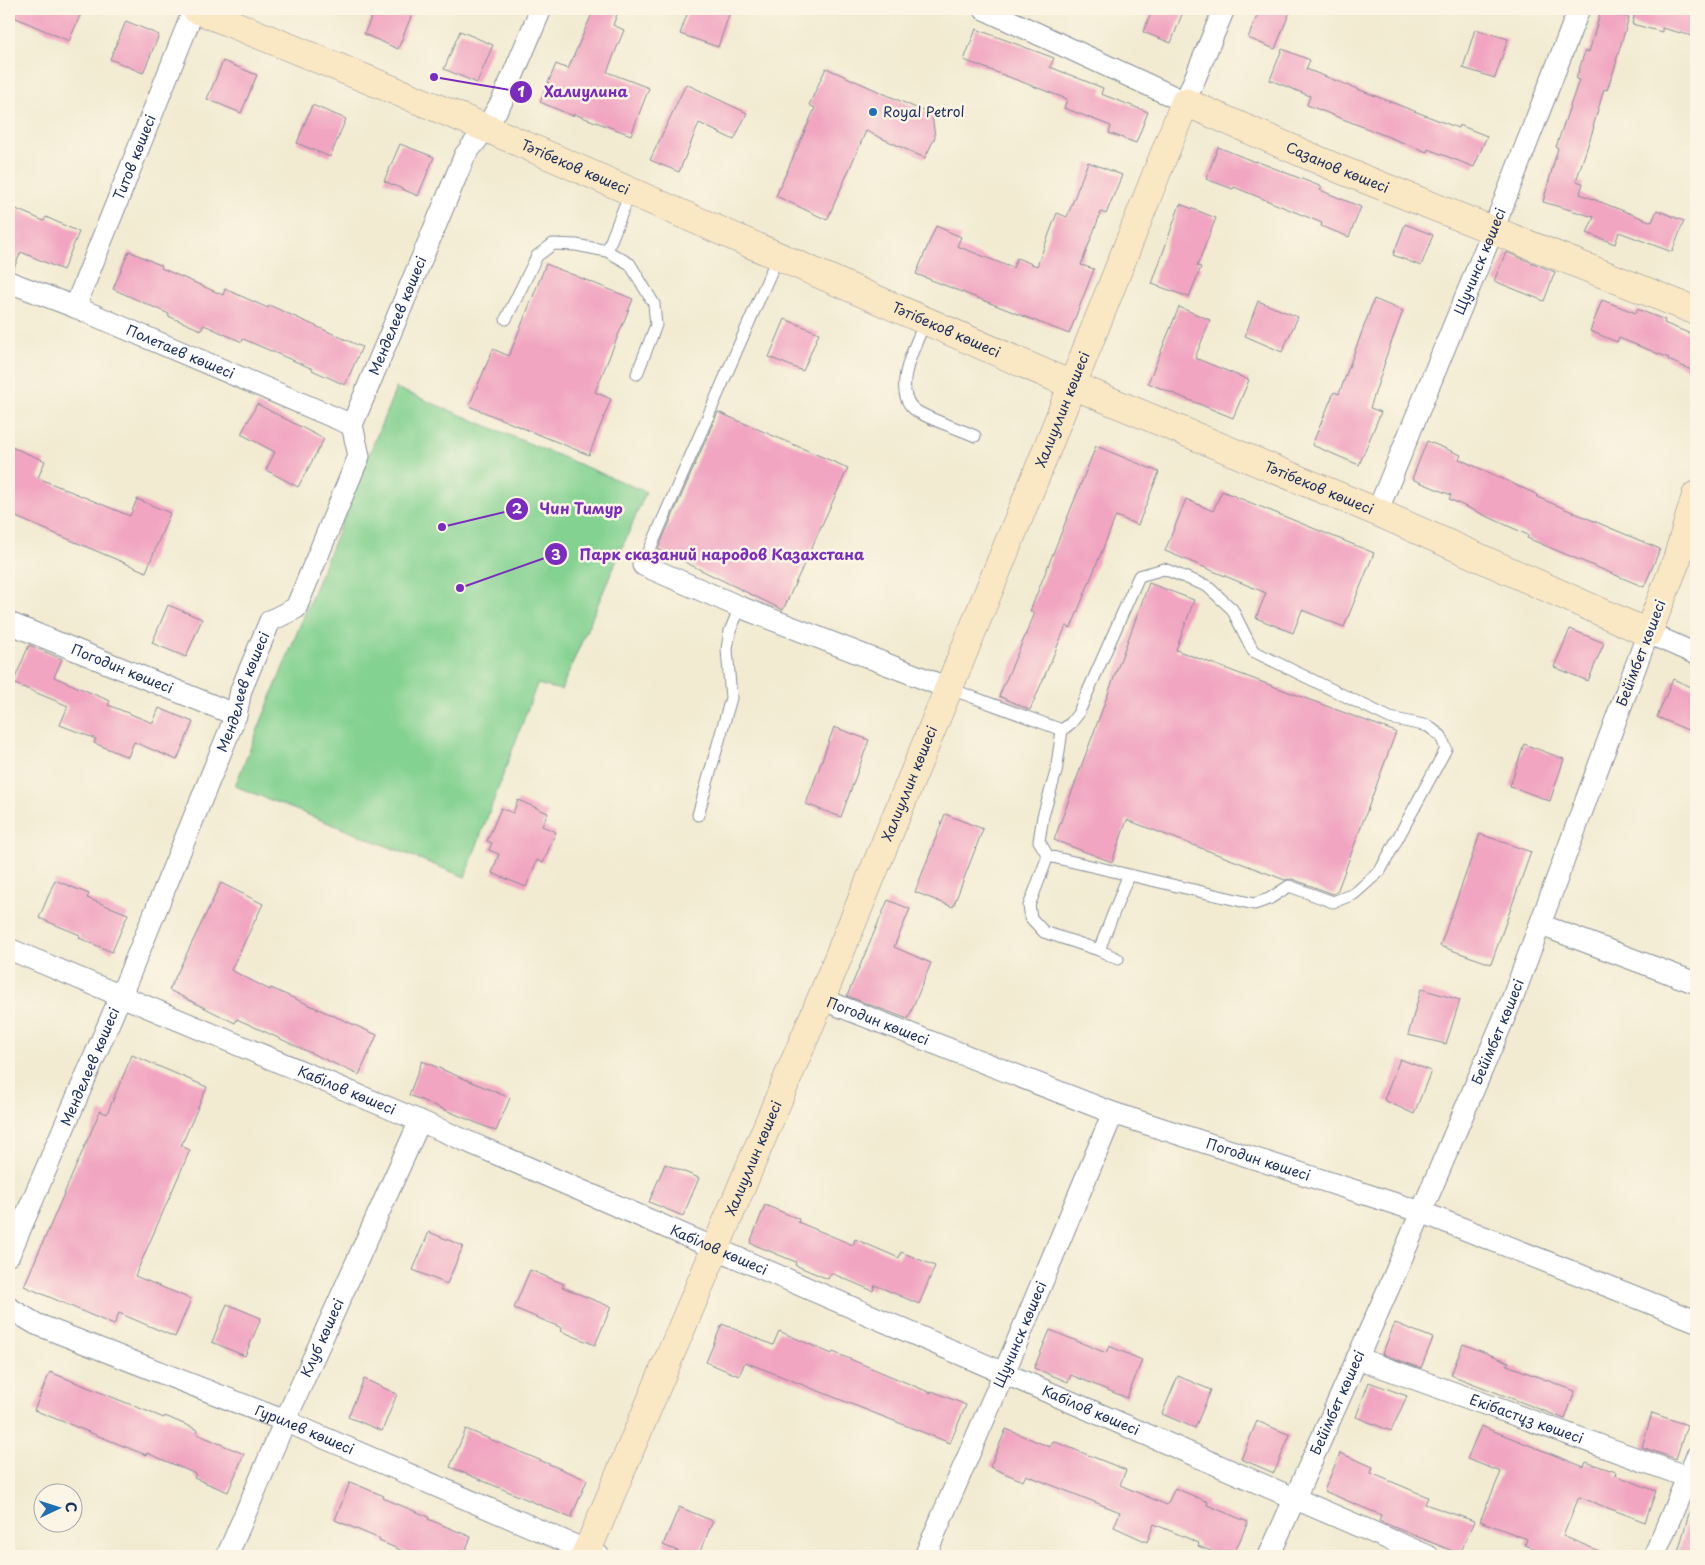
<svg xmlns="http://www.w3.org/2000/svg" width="1705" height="1565" font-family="'Playpen Sans',sans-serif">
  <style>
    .green { fill: #84d291; stroke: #508078 }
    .building { fill: #f1a5c1 }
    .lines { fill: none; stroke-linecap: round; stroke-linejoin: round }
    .lane-casing { stroke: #868d98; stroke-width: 13 }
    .street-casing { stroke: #868d98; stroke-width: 23 }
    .secondary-casing { stroke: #868d98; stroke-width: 29 }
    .lane { stroke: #fff; stroke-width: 11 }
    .street { stroke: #fff; stroke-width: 21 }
    .secondary { stroke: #fae7c3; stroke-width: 28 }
    .poi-dot { fill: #1f6fb2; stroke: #fcf5e5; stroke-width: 2 }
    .labels { text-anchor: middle; stroke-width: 5; stroke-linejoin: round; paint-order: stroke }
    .poi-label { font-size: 14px; fill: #1b2f5e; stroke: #fcf5e5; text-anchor: start }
    .street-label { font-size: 14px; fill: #1b2f5e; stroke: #fcf5e5 }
    .leader { fill: none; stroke: #7b2cbf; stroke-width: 2 }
    .callout-dot { fill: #7b2cbf; stroke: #fcf5e5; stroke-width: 2 }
    .mark-label { font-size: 15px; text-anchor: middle; font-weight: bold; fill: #fff }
    .callout-label { font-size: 15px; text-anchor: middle; font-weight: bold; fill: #7b2cbf; stroke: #fcf5e5; stroke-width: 5; stroke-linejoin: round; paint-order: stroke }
  </style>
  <rect width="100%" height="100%" fill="#fcf5e5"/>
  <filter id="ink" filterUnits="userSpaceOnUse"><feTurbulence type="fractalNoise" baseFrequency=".02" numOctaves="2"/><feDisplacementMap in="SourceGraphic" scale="10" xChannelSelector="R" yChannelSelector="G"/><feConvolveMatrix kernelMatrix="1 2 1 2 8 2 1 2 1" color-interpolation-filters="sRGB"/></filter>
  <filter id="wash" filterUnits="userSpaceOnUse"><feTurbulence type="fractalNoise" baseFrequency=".0096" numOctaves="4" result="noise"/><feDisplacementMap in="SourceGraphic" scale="20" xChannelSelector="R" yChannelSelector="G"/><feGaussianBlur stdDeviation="1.12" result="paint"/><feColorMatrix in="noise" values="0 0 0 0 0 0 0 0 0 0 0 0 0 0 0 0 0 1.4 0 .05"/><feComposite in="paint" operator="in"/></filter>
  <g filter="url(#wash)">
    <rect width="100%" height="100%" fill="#f2ebd2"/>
    <!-- green -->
    <polygon class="green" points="396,388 646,492 561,690 537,684 465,877 235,786"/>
    <g id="blocks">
      <!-- building -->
      <g class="building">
        <polygon points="9,9 83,9 69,41 9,15"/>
        <polygon points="375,9 414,9 398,49 364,34"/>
        <polygon points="594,9 619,9 613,25 624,30 607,72 649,88 631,135 574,114 573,116 540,102 556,64 568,69"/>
        <polygon points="689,9 731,9 718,47 680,34"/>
        <polygon points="1153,9 1184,9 1171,43 1143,32"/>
        <polygon points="1260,9 1291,9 1275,49 1248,38"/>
        <polygon points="1636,9 1696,9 1696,37 1662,28 1662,32 1632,24"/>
        <polygon points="1601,10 1629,17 1616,61 1617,61 1607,90 1604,89 1593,127 1594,127 1576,181 1583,183 1580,194 1652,222 1657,210 1684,221 1672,252 1619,232 1615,244 1587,233 1594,217 1543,202 1558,148 1556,147 1579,80 1576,79 1585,51 1589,52"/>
        <polygon points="126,21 159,35 143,73 110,59"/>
        <polygon points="976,29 1054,58 1050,67 1103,88 1101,94 1148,112 1136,143 1109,133 1111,126 1064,108 1067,99 964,60"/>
        <polygon points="1475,29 1508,39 1495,78 1463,68"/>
        <polygon points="460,31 493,45 477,83 444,69"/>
        <polygon points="1282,49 1310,60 1306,69 1458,128 1459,125 1487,136 1474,167 1428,149 1427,152 1307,105 1310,96 1270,80"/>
        <polygon points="223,61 257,75 241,113 207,99"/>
        <polygon points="826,68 932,115 935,137 925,158 866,131 827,220 776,196 815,108 809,105"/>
        <polygon points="686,84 747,113 734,140 699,123 679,172 650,160"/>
        <polygon points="312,105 346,119 330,157 297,143"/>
        <polygon points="400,144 434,157 418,196 384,181"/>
        <polygon points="1218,147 1255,162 1256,161 1322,187 1320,190 1361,207 1349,237 1321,226 1322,223 1234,187 1233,189 1206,179"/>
        <polygon points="1088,162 1122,175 1106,214 1101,212 1081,265 1094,269 1069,334 916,274 936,226 961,237 957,246 1013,268 1017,258 1037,266 1057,213 1067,217"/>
        <polygon points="1180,204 1216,218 1197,266 1201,267 1189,297 1152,284"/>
        <polygon points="9,206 44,221 46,217 79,232 63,270 21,252 13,270 9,270"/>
        <polygon points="1405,224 1433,235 1421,266 1393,255"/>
        <polygon points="129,251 162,266 161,268 223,295 225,289 268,308 269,305 362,347 345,385 312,370 313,369 243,339 242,342 204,325 201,330 168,316 169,314 113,289"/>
        <polygon points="1506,252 1555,272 1544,301 1494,281"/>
        <polygon points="546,264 633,299 595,392 611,399 589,455 469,406 493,349 509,356"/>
        <polygon points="1374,299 1403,311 1384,362 1385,362 1370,408 1381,412 1359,465 1312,445 1334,392 1339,394"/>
        <polygon points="1602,300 1636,313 1637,309 1665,320 1664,323 1696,336 1696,372 1668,360 1669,358 1619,338 1617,342 1590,331"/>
        <polygon points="1258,301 1298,317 1282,352 1245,336"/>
        <polygon points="1179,307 1210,320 1195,358 1249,380 1233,418 1148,383"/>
        <polygon points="785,319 819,333 803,371 769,357"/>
        <polygon points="257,404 324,439 298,487 266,470 275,452 241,434"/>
        <polygon points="718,412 848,468 783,610 658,549"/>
        <polygon points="1427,441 1461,455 1459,459 1538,495 1537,497 1660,549 1644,587 1527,538 1528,535 1449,499 1451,495 1412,479"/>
        <polygon points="9,446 45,461 38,478 130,516 137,499 170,513 146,572 9,514"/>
        <polygon points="1096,446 1159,472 1138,525 1116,516 1071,628 1066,626 1030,710 999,696 1035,613 1030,611"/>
        <polygon points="1222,491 1374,553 1344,627 1302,610 1293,633 1256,618 1266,593 1165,551 1186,499 1213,511"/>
        <polygon points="1149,583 1194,600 1176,650 1396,732 1337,892 1333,894 1292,879 1285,880 1127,820 1112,862 1054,840"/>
        <polygon points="168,605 202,619 186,657 152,643"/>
        <polygon points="1570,629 1604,643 1588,681 1554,667"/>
        <polygon points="29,645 62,659 54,677 110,701 108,705 153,723 159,708 193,722 177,760 134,742 128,757 94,743 96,739 60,725 68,706 13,683"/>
        <polygon points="1673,679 1696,689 1696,716 1690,731 1657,717"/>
        <polygon points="834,727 869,740 841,817 806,804"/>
        <polygon points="1524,744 1564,759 1550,801 1510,786"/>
        <polygon points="518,800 548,813 542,826 556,832 543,863 537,860 526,887 492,873 499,854 489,850 492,843 487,841 501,808 513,813"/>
        <polygon points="945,814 983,829 953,907 915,892"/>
        <polygon points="1480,834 1531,852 1491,964 1440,946"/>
        <polygon points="55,880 89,894 87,898 128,914 112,952 79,938 80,935 39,918"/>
        <polygon points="221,883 263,904 231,970 270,990 271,988 377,1035 359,1075 237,1019 235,1023 169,990"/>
        <polygon points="888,900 910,909 894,947 931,963 908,1019 847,996"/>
        <polygon points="1421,989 1460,1000 1446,1044 1408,1035"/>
        <polygon points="132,1055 207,1087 181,1146 190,1150 135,1276 191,1299 175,1337 119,1313 114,1325 24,1286 100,1111 107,1114"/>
        <polygon points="1400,1059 1431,1071 1414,1114 1384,1100"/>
        <polygon points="422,1061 510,1098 496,1131 409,1095"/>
        <polygon points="665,1164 699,1178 683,1216 649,1202"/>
        <polygon points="765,1205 799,1219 798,1222 853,1245 855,1239 899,1258 901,1252 935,1266 919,1304 875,1285 873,1291 831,1273 828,1279 795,1265 796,1262 750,1243"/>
        <polygon points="429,1232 463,1246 447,1284 413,1270"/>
        <polygon points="530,1270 564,1284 562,1287 611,1307 595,1345 561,1331 562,1328 514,1308"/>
        <polygon points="227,1304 261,1318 245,1356 212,1342"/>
        <polygon points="1395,1323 1433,1338 1421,1368 1382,1354"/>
        <polygon points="722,1324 773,1345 779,1331 832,1354 833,1352 931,1393 932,1391 966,1405 950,1443 745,1362 739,1376 706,1362"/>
        <polygon points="1050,1330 1106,1353 1109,1346 1142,1360 1127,1398 1071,1375 1068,1382 1034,1368"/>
        <polygon points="1463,1344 1509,1362 1507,1365 1575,1391 1565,1419 1451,1375"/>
        <polygon points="50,1372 164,1418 165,1416 198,1430 197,1434 244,1454 228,1492 194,1478 196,1474 147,1453 146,1455 34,1410"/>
        <polygon points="1178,1376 1211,1390 1195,1428 1162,1414"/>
        <polygon points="364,1379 397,1394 382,1431 348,1417"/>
        <polygon points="1369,1382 1407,1396 1391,1431 1356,1417"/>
        <polygon points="1652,1413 1687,1425 1676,1459 1642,1447"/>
        <polygon points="1257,1421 1290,1435 1274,1473 1241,1459"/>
        <polygon points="1481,1426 1584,1467 1586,1462 1616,1472 1615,1475 1656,1491 1645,1522 1579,1497 1563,1536 1611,1556 1554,1556 1525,1545 1527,1539 1480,1521 1501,1472 1467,1459"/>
        <polygon points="466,1429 587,1480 571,1518 450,1467"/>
        <polygon points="1006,1429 1050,1447 1053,1441 1126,1470 1120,1485 1167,1505 1175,1488 1208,1502 1207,1505 1248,1522 1233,1556 1224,1556 1198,1546 1199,1543 1154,1524 1147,1542 1114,1527 1120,1512 1026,1475 1023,1481 990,1467"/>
        <polygon points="1340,1453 1373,1467 1371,1473 1428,1497 1425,1504 1474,1521 1460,1554 1379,1521 1381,1515 1324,1491"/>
        <polygon points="350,1482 384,1496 383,1498 429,1517 428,1519 471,1537 463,1556 415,1556 379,1541 380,1539 335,1520"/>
        <polygon points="1691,1506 1696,1506 1696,1556 1677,1556"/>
        <polygon points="679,1507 713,1521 698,1556 690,1556 663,1545"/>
      </g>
    </g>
  </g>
  <g filter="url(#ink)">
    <use href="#blocks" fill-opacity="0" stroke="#868d98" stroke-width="1"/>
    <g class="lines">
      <defs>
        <g id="lane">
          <polyline points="630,192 607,251 630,264 654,304 656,325 637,374"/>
          <polyline points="506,319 537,256 553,244 576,245 607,251"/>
          <path d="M926 320C916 344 888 394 918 412 936 422 957 428 975 436"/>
          <polyline points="643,565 778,256"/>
          <polygon points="1164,569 1207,586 1232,609 1253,651 1390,718 1428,726 1441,736 1446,749 1380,871 1354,894 1333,902 1289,886 1269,899 1254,904 1048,856 1039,841 1043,816 1056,772 1062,730 1071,723 1078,714 1139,576"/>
          <polyline points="948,688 1062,730"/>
          <polyline points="698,815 731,698 727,649 730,631 740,607"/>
          <polyline points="1048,856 1029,906 1031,918 1044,932 1099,950 1118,959"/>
          <polyline points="1099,950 1128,876"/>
        </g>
        <g id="street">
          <polyline points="984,9 1185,102 1224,9"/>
          <path id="s1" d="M9 282 75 307 352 425"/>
          <path id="s2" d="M75 307 194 9"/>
          <path id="s3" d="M1377 512 1493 230 1579 9"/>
          <polyline points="643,565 740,607 948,688"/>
          <path id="s4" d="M9 623 236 715"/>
          <polyline points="1541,925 1696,983"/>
          <path id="s5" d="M9 949 420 1121 1428 1556"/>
          <path id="s6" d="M821 999 1113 1113 1421 1212 1696 1321"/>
          <path id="s7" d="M9 1255 121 995 236 715 241 690 270 621 296 608 359 456 352 425 465 155 486 128 502 101 541 9"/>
          <path id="s8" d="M9 1308 36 1324 285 1421 599 1556"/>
          <path id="s9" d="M1357 1358 1696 1480"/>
          <path id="s10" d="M227 1556 285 1421 420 1121"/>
          <path id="s11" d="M925 1556 1004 1373 1113 1113"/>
          <path id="s12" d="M1269 1556 1394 1276 1513 997 1648 633 1696 654"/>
          <polyline points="1654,1556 1696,1457"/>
        </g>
        <g id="secondary">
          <path id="s13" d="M196 9 486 128 1072 385 1377 512 1648 633 1677 559 1696 495"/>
          <path id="s14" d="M585 1556 821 999 1038 471 1185 102 1339 169 1696 311"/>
        </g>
      </defs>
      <!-- lane casing -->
      <use href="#lane" class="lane-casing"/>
      <!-- street casing -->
      <use href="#street" class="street-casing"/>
      <!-- secondary casing -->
      <use href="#secondary" class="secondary-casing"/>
      <!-- lane -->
      <use href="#lane" class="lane"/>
      <!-- street -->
      <use href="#street" class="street"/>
      <!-- secondary -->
      <use href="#secondary" class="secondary"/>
    </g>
  </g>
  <!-- markers -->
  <circle class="poi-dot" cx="873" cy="112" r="5"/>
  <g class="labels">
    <!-- poi labels -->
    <g class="poi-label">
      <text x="883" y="117">Royal Petrol</text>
    </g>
    <!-- street labels -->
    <g class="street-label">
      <text dy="5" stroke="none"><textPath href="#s2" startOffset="161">Титов көшесі</textPath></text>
      <text dy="5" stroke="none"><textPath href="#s14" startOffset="1739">Сазанов көшесі</textPath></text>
      <text dy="5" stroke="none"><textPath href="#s13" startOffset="411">Тәтібеков көшесі</textPath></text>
      <text dy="5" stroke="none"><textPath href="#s3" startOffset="271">Щучинск көшесі</textPath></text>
      <text dy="5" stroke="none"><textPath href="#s7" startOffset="1030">Менделеев көшесі</textPath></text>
      <text dy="5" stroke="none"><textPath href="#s13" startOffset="816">Тәтібеков көшесі</textPath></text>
      <text dy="5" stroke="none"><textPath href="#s1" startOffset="185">Полетаев көшесі</textPath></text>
      <text dy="5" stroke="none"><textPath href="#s14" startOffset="1242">Халиуллин көшесі</textPath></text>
      <text dy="5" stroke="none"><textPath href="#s13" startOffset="1221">Тәтібеков көшесі</textPath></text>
      <text transform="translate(1641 653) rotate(-69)" y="5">Бейімбет көшесі</text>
      <text dy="5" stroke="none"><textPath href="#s4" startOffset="122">Погодин көшесі</textPath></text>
      <text dy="5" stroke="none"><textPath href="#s7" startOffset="610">Менделеев көшесі</textPath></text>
      <text dy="5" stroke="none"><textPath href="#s14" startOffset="838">Халиуллин көшесі</textPath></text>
      <text dy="5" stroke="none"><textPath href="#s6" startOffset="61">Погодин көшесі</textPath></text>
      <text dy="5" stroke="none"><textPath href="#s12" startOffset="572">Бейімбет көшесі</textPath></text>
      <text dy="5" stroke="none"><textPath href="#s7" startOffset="205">Менделеев көшесі</textPath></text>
      <text dy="5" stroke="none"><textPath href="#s5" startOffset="366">Кабілов көшесі</textPath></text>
      <text dy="5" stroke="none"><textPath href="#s14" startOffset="432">Халиуллин көшесі</textPath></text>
      <text dy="5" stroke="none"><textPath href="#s6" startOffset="466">Погодин көшесі</textPath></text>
      <text dy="5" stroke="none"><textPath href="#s5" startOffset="771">Кабілов көшесі</textPath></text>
      <text dy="5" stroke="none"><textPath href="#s11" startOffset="241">Щучинск көшесі</textPath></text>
      <text dy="5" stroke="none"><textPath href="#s10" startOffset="238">Клуб көшесі</textPath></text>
      <text dy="5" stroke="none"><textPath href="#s12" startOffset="168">Бейімбет көшесі</textPath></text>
      <text dy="5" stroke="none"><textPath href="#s5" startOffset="1176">Кабілов көшесі</textPath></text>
      <text dy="5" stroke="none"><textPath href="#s9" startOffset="180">Екібастұз көшесі</textPath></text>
      <text dy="5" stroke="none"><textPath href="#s8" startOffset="320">Гурилев көшесі</textPath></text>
    </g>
  </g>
  <!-- callouts -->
  <path class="leader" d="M434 77L521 92M442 527L517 509M460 588L556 554"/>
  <g class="callout-dot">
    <circle cx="434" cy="77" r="5"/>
    <circle cx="442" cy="527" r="5"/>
    <circle cx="460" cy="588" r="5"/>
    <circle cx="521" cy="92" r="12"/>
    <circle cx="517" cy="509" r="12"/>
    <circle cx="556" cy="554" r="12"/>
  </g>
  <g class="mark-label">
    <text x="521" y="97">1</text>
    <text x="517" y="514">2</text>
    <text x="556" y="560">3</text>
  </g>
  <g class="callout-label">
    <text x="586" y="97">Халиулина</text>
    <text x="581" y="514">Чин Тимур</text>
    <text x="722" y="560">Парк сказаний народов Казахстана</text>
  </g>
  <!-- margin -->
  <rect width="1705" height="1565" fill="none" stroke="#fcf5e5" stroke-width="30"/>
  <!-- north arrow -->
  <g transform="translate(58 1508) rotate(86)"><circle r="24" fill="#fcf5e5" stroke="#a2a6af"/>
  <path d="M0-4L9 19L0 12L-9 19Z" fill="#1f6fb2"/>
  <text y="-8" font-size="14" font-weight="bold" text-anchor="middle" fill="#1b2f5e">С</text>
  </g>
</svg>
